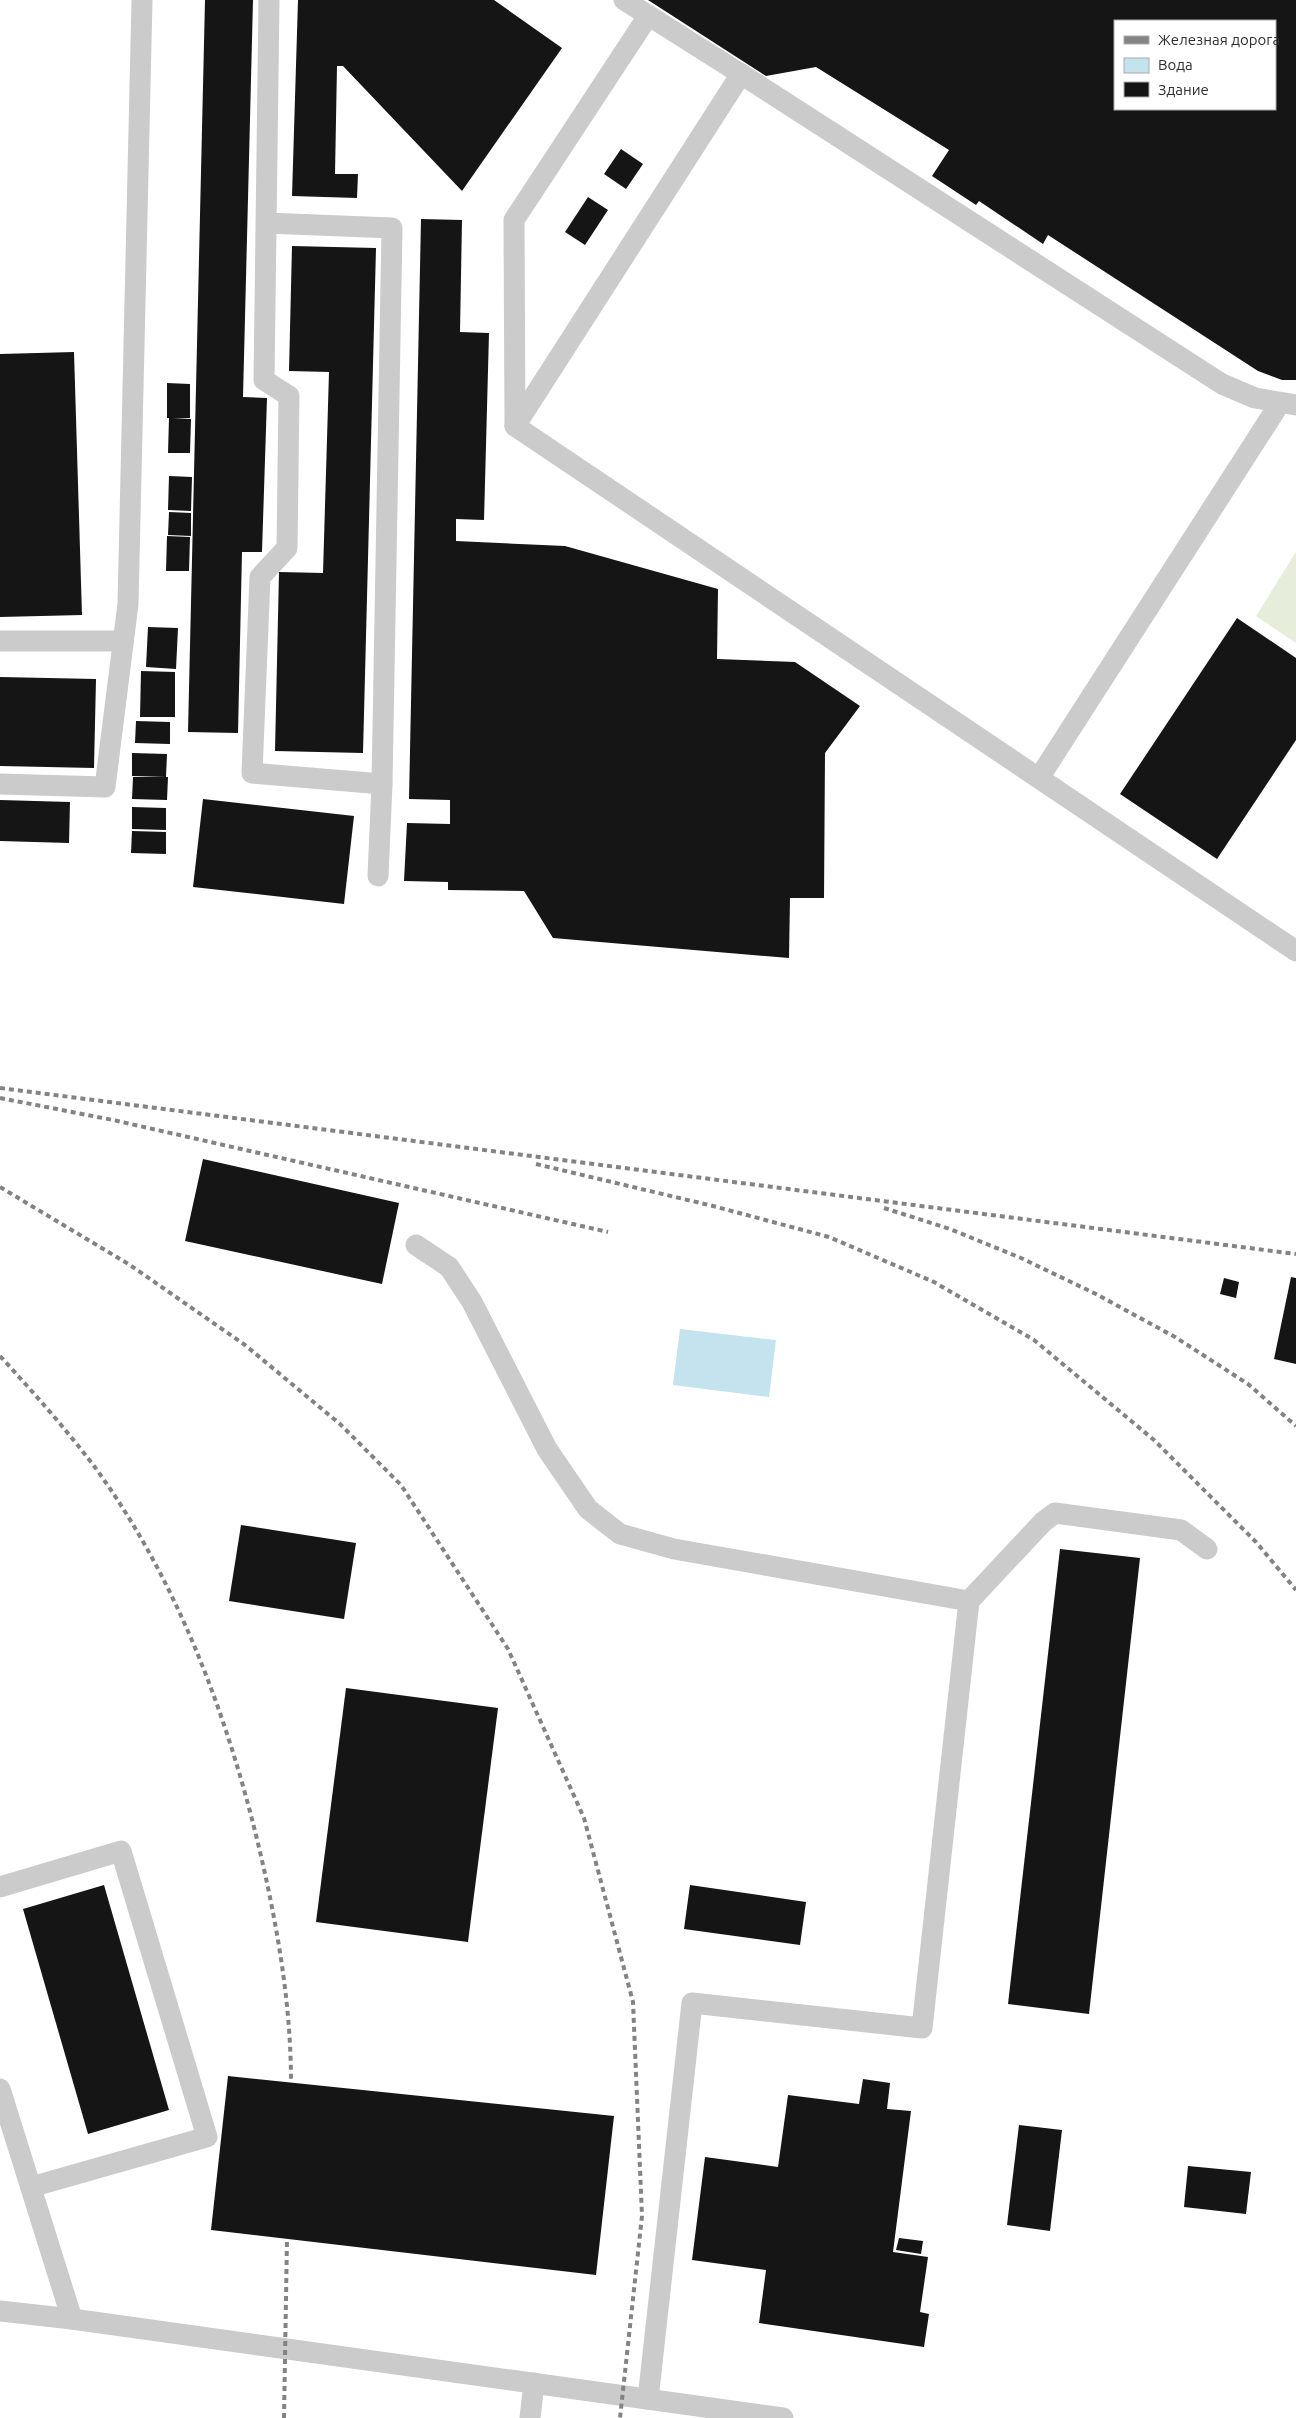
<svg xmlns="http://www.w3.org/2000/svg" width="1296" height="2418" font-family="Ubuntu,sans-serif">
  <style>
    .green { fill: #e6edda }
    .water { fill: #c4e3ef }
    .building { fill: #151515; fill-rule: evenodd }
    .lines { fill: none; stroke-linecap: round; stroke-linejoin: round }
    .lane { stroke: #cbcbcb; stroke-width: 21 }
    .rail { stroke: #838383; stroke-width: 4; stroke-dasharray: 5 4; stroke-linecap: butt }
  </style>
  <rect width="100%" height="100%" fill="#fff"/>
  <!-- green -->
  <polygon class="green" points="1296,552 1296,643 1256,616"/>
  <!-- water -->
  <polygon class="water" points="680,1329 776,1340 769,1397 673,1385"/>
  <!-- building -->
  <g class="building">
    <polygon points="205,0 253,0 243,397 267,398 262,552 242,552 238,733 188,732"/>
    <polygon points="298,0 494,0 562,48 462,191 343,66 337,66 335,174 358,174 357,198 292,196"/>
    <path d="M648 0H1296V380H1282L1258 371 1048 235 1043 244 979 201 976 205 932 176 949 150 816 67 766 76ZM1115 21H1275V109H1115Z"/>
    <polygon points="621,149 643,164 626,189 604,174"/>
    <polygon points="588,197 608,210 585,245 565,232"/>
    <polygon points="421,219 462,220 460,332 489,333 484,520 456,519 456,541 565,546 718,589 717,659 795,662 860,706 825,753 824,898 790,898 789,958 553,938 524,891 448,890 448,882 404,881 407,823 450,824 450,800 409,799"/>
    <polygon points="292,246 376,248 363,753 275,751 279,572 323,573 329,372 289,371"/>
    <polygon points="74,352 82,615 0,617 0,354"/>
    <polygon points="167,383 190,384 190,418 173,418 191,419 190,453 168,453 169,418 167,418"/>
    <polygon points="169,476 192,477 191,511 168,510"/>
    <polygon points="169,512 191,513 191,536 168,535"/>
    <polygon points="167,536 190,537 189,571 166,571"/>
    <polygon points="1237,618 1296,658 1296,740 1217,859 1120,794"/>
    <polygon points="148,627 178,628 176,669 146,667"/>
    <polygon points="141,671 175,672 175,717 140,717"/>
    <polygon points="0,677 96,679 94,768 0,766"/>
    <polygon points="136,721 170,722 170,744 135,743"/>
    <polygon points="132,753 167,754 166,777 132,776"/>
    <polygon points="133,777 168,777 167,800 132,799"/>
    <polygon points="203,799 354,816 344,904 193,887"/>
    <polygon points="0,800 70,802 69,843 0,841"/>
    <polygon points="132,807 166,808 166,830 132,829"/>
    <polygon points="132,831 166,832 166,854 131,853"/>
    <polygon points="203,1159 399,1203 382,1284 185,1241"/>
    <polygon points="1291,1277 1296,1278 1296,1364 1274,1359"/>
    <polygon points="1224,1278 1239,1282 1236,1298 1220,1294"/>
    <polygon points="241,1525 356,1543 344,1619 229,1601"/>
    <polygon points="1060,1549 1140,1558 1089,2014 1008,2004"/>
    <polygon points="346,1688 498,1708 468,1942 316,1922"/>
    <polygon points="104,1885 169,2110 88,2134 23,1909"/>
    <polygon points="690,1885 806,1902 800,1945 684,1929"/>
    <polygon points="228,2076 614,2116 596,2275 211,2230"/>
    <polygon points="863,2079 890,2083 887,2109 911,2111 893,2252 928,2257 920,2312 929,2314 924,2347 759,2323 766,2270 692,2260 705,2157 778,2167 788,2095 859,2104"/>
    <polygon points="1019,2125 1062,2130 1050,2231 1007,2225"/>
    <polygon points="1188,2166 1251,2172 1246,2214 1184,2207"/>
    <polygon points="899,2238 923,2241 921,2254 896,2250"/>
  </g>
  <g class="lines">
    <!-- lane -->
    <g class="lane">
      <polyline points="624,0 741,74 515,426 1296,951"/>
      <polyline points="741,74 1222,384 1255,398 1296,405"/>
      <polyline points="266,223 392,228 382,784 252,773 260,577 287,548 289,396 264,380 269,0"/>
      <polyline points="515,426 514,220 648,16"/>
      <polyline points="0,641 123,641"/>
      <polyline points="1039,778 1280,403"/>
      <polyline points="0,784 105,787 128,604 142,0"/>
      <polyline points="378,876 382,784"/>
      <polyline points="416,1245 449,1267 472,1302 547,1449 588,1509 620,1534 674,1549 969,1601 922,2028 692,2003 648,2399"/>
      <polyline points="969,1601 1043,1522 1055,1513 1181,1530 1207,1549"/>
      <polyline points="0,1887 121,1851 207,2137 31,2187"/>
      <polyline points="0,2089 72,2319"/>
      <polyline points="0,2311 72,2319 783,2418"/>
      <polyline points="530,2418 534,2383"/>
    </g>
    <!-- rail -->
    <g class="rail">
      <polyline points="0,1088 1296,1254"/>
      <polyline points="0,1098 113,1120 608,1232"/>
      <polyline points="536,1164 713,1206 829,1237 934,1282 1034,1340 1154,1440 1256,1542 1296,1590"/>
      <polyline points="0,1187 130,1265 245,1345 340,1424 401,1485 508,1649 584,1818 633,2002 642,2216 620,2418"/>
      <polyline points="884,1208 950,1229 1021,1258 1096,1294 1175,1337 1248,1384 1296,1426"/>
      <path d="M0 1356C33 1392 65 1428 94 1466 183 1587 236 1738 267 1883 281 1949 291 2015 291 2082"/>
      <polyline points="284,2418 287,2239"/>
    </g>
  </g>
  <!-- legend -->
  <rect x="1114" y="20" width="162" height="90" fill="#ffffff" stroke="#ababab"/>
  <rect x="1124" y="36" width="25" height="8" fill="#838383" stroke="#ababab"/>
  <text x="1158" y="45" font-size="15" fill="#2e2e2e">Железная дорога</text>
  <rect x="1124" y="58" width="25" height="15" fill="#c4e3ef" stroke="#ababab"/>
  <text x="1158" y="70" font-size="15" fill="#2e2e2e">Вода</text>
  <rect x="1124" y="82" width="25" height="15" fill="#151515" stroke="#ababab"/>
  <text x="1158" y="95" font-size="15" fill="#2e2e2e">Здание</text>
</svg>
